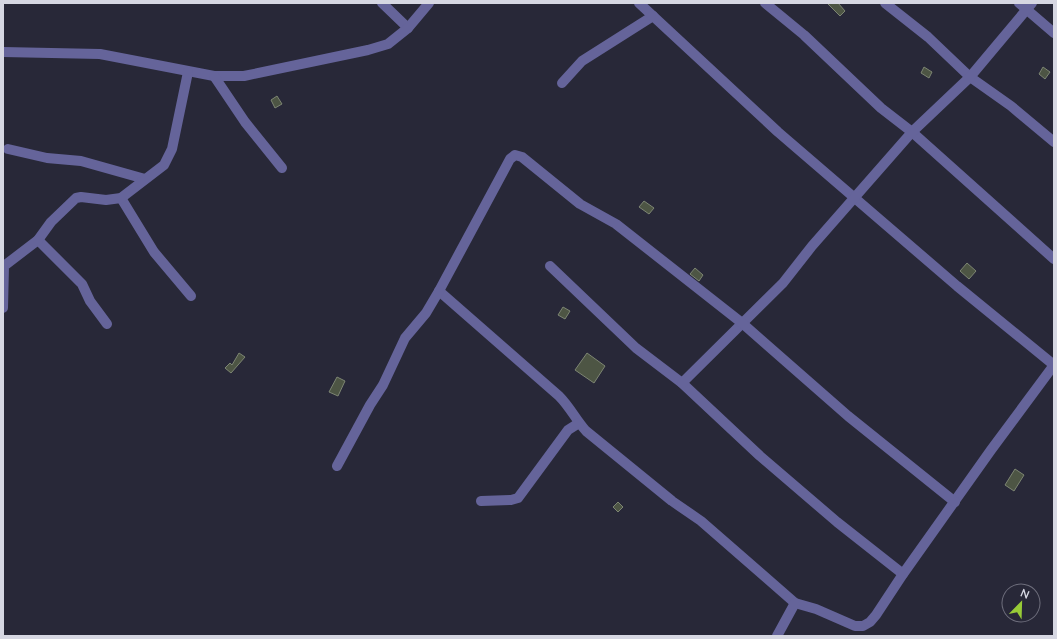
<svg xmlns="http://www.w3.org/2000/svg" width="1057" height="639" font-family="Lato,sans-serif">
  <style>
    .building { fill: #4d5544; stroke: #7d8573 }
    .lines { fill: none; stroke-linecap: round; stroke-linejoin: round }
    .minor { stroke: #65649a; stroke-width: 10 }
  </style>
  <rect width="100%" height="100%" fill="#282838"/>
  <!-- building -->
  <g class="building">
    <polygon points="827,3 838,3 845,11 840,16"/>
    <polygon points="924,67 932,72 929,78 921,73"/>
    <polygon points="1043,67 1050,72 1045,79 1039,74"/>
    <polygon points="277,96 282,104 275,108 271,100"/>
    <polygon points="644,201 654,208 649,214 639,207"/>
    <polygon points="967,263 976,271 969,279 960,271"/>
    <polygon points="695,268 703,275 699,281 690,274"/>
    <polygon points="563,307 570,311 565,319 558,315"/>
    <polygon points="239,353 245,357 231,373 225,368 230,363 232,365"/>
    <polygon points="587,353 605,366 594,383 575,370"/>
    <polygon points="337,377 345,381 338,396 329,392"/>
    <polygon points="1015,469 1024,475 1014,491 1005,485"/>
    <polygon points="618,502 623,507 618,512 613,507"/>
  </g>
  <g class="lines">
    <!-- minor -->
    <g class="minor">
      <polyline points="382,3 408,28"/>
      <polyline points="765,3 804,35 881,108 912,132 1054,259"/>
      <polyline points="885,3 928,37 970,77 1011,106 1054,142"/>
      <polyline points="1019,3 1054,33"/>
      <polyline points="3,52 100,54 214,76 244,76 368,50 388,44 408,28 429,3"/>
      <polyline points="214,76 245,122 282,168"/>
      <polyline points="562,83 582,61 653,16"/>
      <polyline points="8,149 47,158 81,161 145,179"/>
      <polyline points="121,198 154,252 191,296"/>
      <polyline points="38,240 82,284 90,301 107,324"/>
      <polyline points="550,266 636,348 682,383 760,456 837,522 903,574"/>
      <path d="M439 291 559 396C570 407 576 420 586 431L672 501 701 521 795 603 816 609 855 626H863L870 622 876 615 903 574 991 450 1054 365 957 286 778 132 639 3"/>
      <polyline points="3,308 4,266 38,240 51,222 76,198 81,197 106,200 121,198 164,165 172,149 188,72"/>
      <polyline points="682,383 783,283 812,246 912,132 970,77 1032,3"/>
      <polyline points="337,466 370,405 383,385 405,338 426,313 439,291 510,159 515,155 522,157 580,204 616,224 742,323 848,416 955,502"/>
      <polyline points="481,501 511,500 518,498 568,430 579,423"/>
      <polyline points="777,636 795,603"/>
    </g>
  </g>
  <!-- border -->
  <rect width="1057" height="639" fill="none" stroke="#d6d7e2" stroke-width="8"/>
  <!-- north arrow -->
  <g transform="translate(1021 603) rotate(23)"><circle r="19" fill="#282838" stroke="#6e6e7c"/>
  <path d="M0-3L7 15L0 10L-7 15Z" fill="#98cb37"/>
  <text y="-6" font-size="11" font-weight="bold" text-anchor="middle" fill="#d6d7e2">N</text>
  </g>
</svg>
